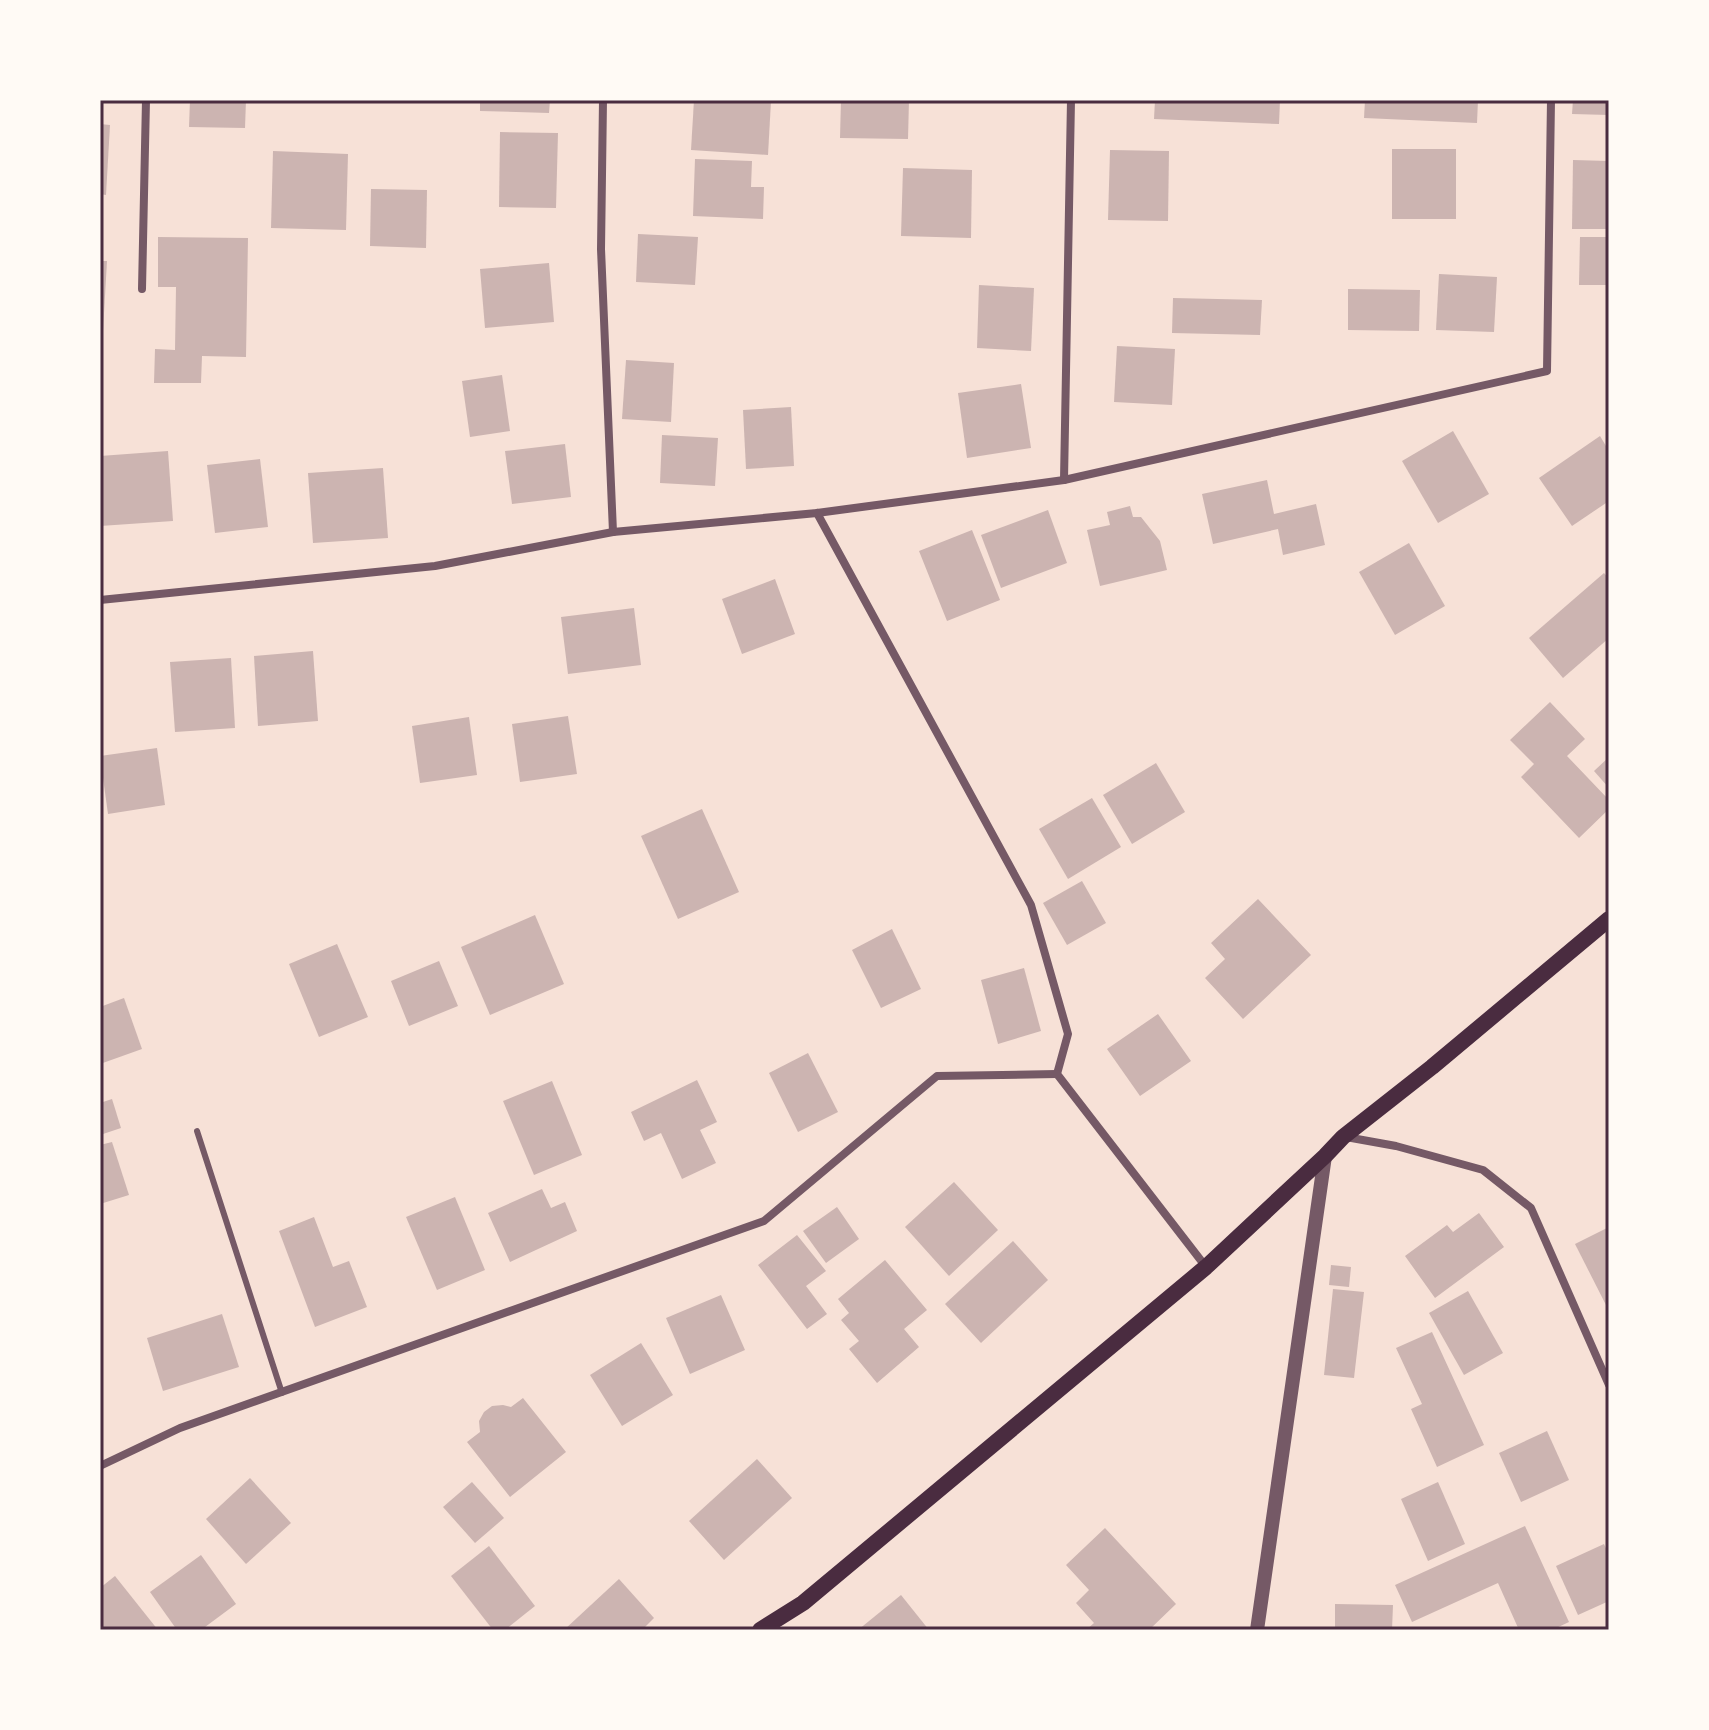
<svg xmlns="http://www.w3.org/2000/svg" width="1709" height="1730" font-family="Helvetica,sans-serif">
  <style>
    .building { fill: #ccb4b1 }
    .lines { fill: none; stroke-linecap: round; stroke-linejoin: round }
    .service { stroke: #755966; stroke-width: 6 }
    .minor { stroke: #755966; stroke-width: 8 }
    .tertiary { stroke: #755966; stroke-width: 14 }
    .secondary { stroke: #4a2c40; stroke-width: 16 }
    .neatline { fill: none; stroke: #4a2c40; stroke-width: 3 }
  </style>
  <rect width="100%" height="100%" fill="#f7e1d7"/>
  <!-- building -->
  <g class="building">
    <polygon points="190,100 246,100 245,128 189,127"/>
    <polygon points="480,100 550,100 549,113 480,111"/>
    <polygon points="694,100 771,101 768,155 691,150"/>
    <polygon points="841,100 909,100 908,139 840,138"/>
    <polygon points="1155,100 1280,100 1279,124 1154,119"/>
    <polygon points="1365,100 1478,100 1477,123 1364,118"/>
    <polygon points="1573,100 1609,100 1609,115 1572,114"/>
    <polygon points="100,124 110,125 106,195 100,194"/>
    <polygon points="500,132 558,133 556,208 499,207"/>
    <rect x="1392" y="149" width="64" height="70"/>
    <polygon points="1110,150 1169,151 1168,221 1108,220"/>
    <polygon points="273,151 348,154 346,230 271,228"/>
    <polygon points="695,159 752,161 751,187 764,187 763,219 693,216"/>
    <polygon points="1573,160 1609,161 1609,229 1572,229"/>
    <polygon points="903,168 972,170 971,238 901,236"/>
    <polygon points="371,189 427,190 426,248 370,246"/>
    <polygon points="638,234 698,237 695,285 636,282"/>
    <polygon points="158,237 248,238 246,357 202,356 201,383 154,383 155,349 175,350 176,287 158,287"/>
    <polygon points="1580,237 1609,237 1609,285 1579,285"/>
    <polygon points="100,261 107,261 103,331 100,331"/>
    <polygon points="549,263 554,322 485,328 480,269"/>
    <polygon points="1439,274 1497,277 1494,332 1436,330"/>
    <polygon points="979,285 1034,288 1031,351 977,348"/>
    <polygon points="1348,289 1420,290 1419,331 1348,330"/>
    <polygon points="1173,298 1262,300 1260,335 1172,333"/>
    <polygon points="1117,346 1175,349 1172,405 1114,402"/>
    <polygon points="626,360 674,363 671,422 622,419"/>
    <polygon points="502,375 510,431 470,437 462,381"/>
    <polygon points="1021,384 1031,448 967,458 958,393"/>
    <polygon points="791,407 794,466 746,469 743,410"/>
    <polygon points="1453,431 1489,494 1438,523 1402,461"/>
    <polygon points="662,435 718,438 715,486 660,483"/>
    <polygon points="1600,436 1609,451 1609,501 1572,526 1539,478"/>
    <polygon points="565,444 571,497 512,504 505,451"/>
    <polygon points="168,451 173,521 100,526 100,456"/>
    <polygon points="260,459 268,527 215,533 207,465"/>
    <polygon points="383,468 388,538 313,543 308,473"/>
    <polygon points="1267,480 1274,514 1316,504 1325,545 1283,555 1278,529 1213,544 1202,494"/>
    <polygon points="1130,506 1133,517 1141,517 1160,541 1167,570 1100,586 1087,530 1110,525 1107,512"/>
    <polygon points="1048,510 1067,563 1001,588 981,535"/>
    <polygon points="972,530 1000,600 947,621 919,551"/>
    <polygon points="1409,543 1445,606 1395,635 1359,572"/>
    <polygon points="1604,573 1609,579 1609,638 1563,678 1529,638"/>
    <polygon points="775,579 795,634 742,654 722,599"/>
    <polygon points="634,608 641,665 568,674 561,617"/>
    <polygon points="313,651 318,721 258,726 254,656"/>
    <polygon points="231,658 235,728 175,732 170,662"/>
    <polygon points="1550,702 1585,739 1567,756 1609,800 1609,809 1579,838 1521,777 1534,764 1510,740"/>
    <polygon points="568,716 577,774 520,782 512,724"/>
    <polygon points="469,717 477,775 420,783 412,726"/>
    <polygon points="157,748 165,805 108,814 100,756"/>
    <polygon points="1609,757 1609,788 1594,771"/>
    <polygon points="1156,763 1185,812 1132,844 1103,795"/>
    <polygon points="1092,798 1121,847 1068,879 1039,829"/>
    <polygon points="702,809 739,892 678,919 641,836"/>
    <polygon points="1082,881 1106,923 1067,945 1043,903"/>
    <polygon points="1258,899 1311,955 1243,1019 1205,978 1225,959 1211,943"/>
    <polygon points="535,915 564,984 490,1015 461,947"/>
    <polygon points="892,929 921,989 881,1008 852,950"/>
    <polygon points="337,944 368,1017 319,1037 289,964"/>
    <polygon points="439,961 458,1006 409,1026 391,981"/>
    <polygon points="1024,968 1041,1031 998,1044 981,980"/>
    <polygon points="124,998 142,1049 100,1064 100,1007"/>
    <polygon points="1158,1014 1191,1061 1140,1096 1107,1049"/>
    <polygon points="808,1053 838,1112 798,1132 769,1073"/>
    <polygon points="697,1080 717,1122 700,1130 716,1163 682,1179 661,1133 644,1141 631,1112"/>
    <polygon points="552,1081 582,1155 534,1175 503,1101"/>
    <polygon points="112,1099 121,1128 100,1135 100,1103"/>
    <polygon points="112,1142 129,1195 100,1204 100,1145"/>
    <polygon points="954,1182 998,1230 949,1276 905,1227"/>
    <polygon points="542,1189 551,1208 565,1202 577,1231 510,1262 488,1213"/>
    <polygon points="455,1197 485,1270 437,1290 406,1217"/>
    <polygon points="837,1207 859,1239 826,1263 803,1231"/>
    <polygon points="1479,1213 1504,1247 1435,1298 1405,1256 1447,1225 1453,1232"/>
    <polygon points="314,1217 333,1267 349,1261 367,1307 315,1327 279,1231"/>
    <polygon points="1609,1227 1609,1303 1606,1305 1575,1244"/>
    <polygon points="797,1235 826,1271 806,1286 827,1314 807,1329 758,1265"/>
    <polygon points="1013,1241 1048,1280 981,1343 945,1304"/>
    <polygon points="885,1260 927,1310 904,1329 919,1347 877,1383 849,1349 859,1341 841,1320 849,1313 838,1299"/>
    <polygon points="1331,1265 1351,1267 1349,1287 1329,1285"/>
    <polygon points="1333,1289 1364,1292 1354,1378 1324,1375"/>
    <polygon points="1468,1291 1503,1353 1464,1375 1429,1313"/>
    <polygon points="721,1295 745,1350 690,1374 666,1318"/>
    <polygon points="222,1314 239,1367 163,1391 147,1338"/>
    <polygon points="1432,1332 1484,1445 1437,1467 1411,1409 1422,1404 1396,1348"/>
    <polygon points="641,1343 673,1395 622,1426 590,1375"/>
    <polygon points="523,1398 566,1452 510,1497 467,1442 480,1432 479,1421 484,1412 492,1406 503,1405 511,1407"/>
    <polygon points="1547,1431 1569,1480 1521,1502 1499,1453"/>
    <polygon points="757,1459 792,1498 724,1560 689,1521"/>
    <polygon points="250,1478 291,1523 246,1564 206,1519"/>
    <polygon points="472,1482 504,1518 475,1543 443,1507"/>
    <polygon points="1438,1482 1465,1544 1428,1561 1401,1499"/>
    <polygon points="1525,1526 1569,1622 1552,1630 1519,1630 1498,1583 1412,1622 1395,1585"/>
    <polygon points="1105,1528 1176,1604 1149,1630 1086,1630 1094,1623 1076,1603 1089,1590 1066,1565"/>
    <polygon points="1604,1544 1609,1555 1609,1601 1578,1615 1556,1566"/>
    <polygon points="489,1546 535,1606 505,1630 493,1630 451,1576"/>
    <polygon points="201,1555 236,1604 201,1630 177,1630 150,1592"/>
    <polygon points="115,1576 158,1630 100,1630 100,1588"/>
    <polygon points="619,1579 654,1618 642,1630 564,1630"/>
    <polygon points="901,1595 929,1630 858,1630"/>
    <polygon points="1335,1604 1393,1605 1392,1630 1335,1630"/>
  </g>
  <g class="lines">
    <!-- service -->
    <polyline class="service" points="197,1131 282,1393"/>
    <!-- minor -->
    <g class="minor">
      <polyline points="603,100 601,249 613,532"/>
      <polyline points="142,289 146,100"/>
      <polyline points="1064,480 1071,100"/>
      <polyline points="817,513 1031,905 1068,1034 1057,1074 1206,1267"/>
      <polyline points="100,600 435,566 613,532 817,513 1064,480 1547,371 1551,100"/>
      <polyline points="1346,1137 1396,1146 1483,1170 1531,1208 1609,1385"/>
      <polyline points="100,1466 180,1428 764,1221 937,1076 1057,1074"/>
    </g>
    <!-- tertiary -->
    <polyline class="tertiary" points="1257,1630 1325,1156"/>
    <!-- secondary -->
    <polyline class="secondary" points="760,1630 803,1603 1206,1267 1325,1156 1343,1137 1432,1067 1609,919"/>
  </g>
  <!-- border -->
  <rect width="1709" height="1730" fill="none" stroke="#fffaf5" stroke-width="204"/>
  <rect x="102" y="102" width="1505" height="1526" class="neatline"/>
</svg>
